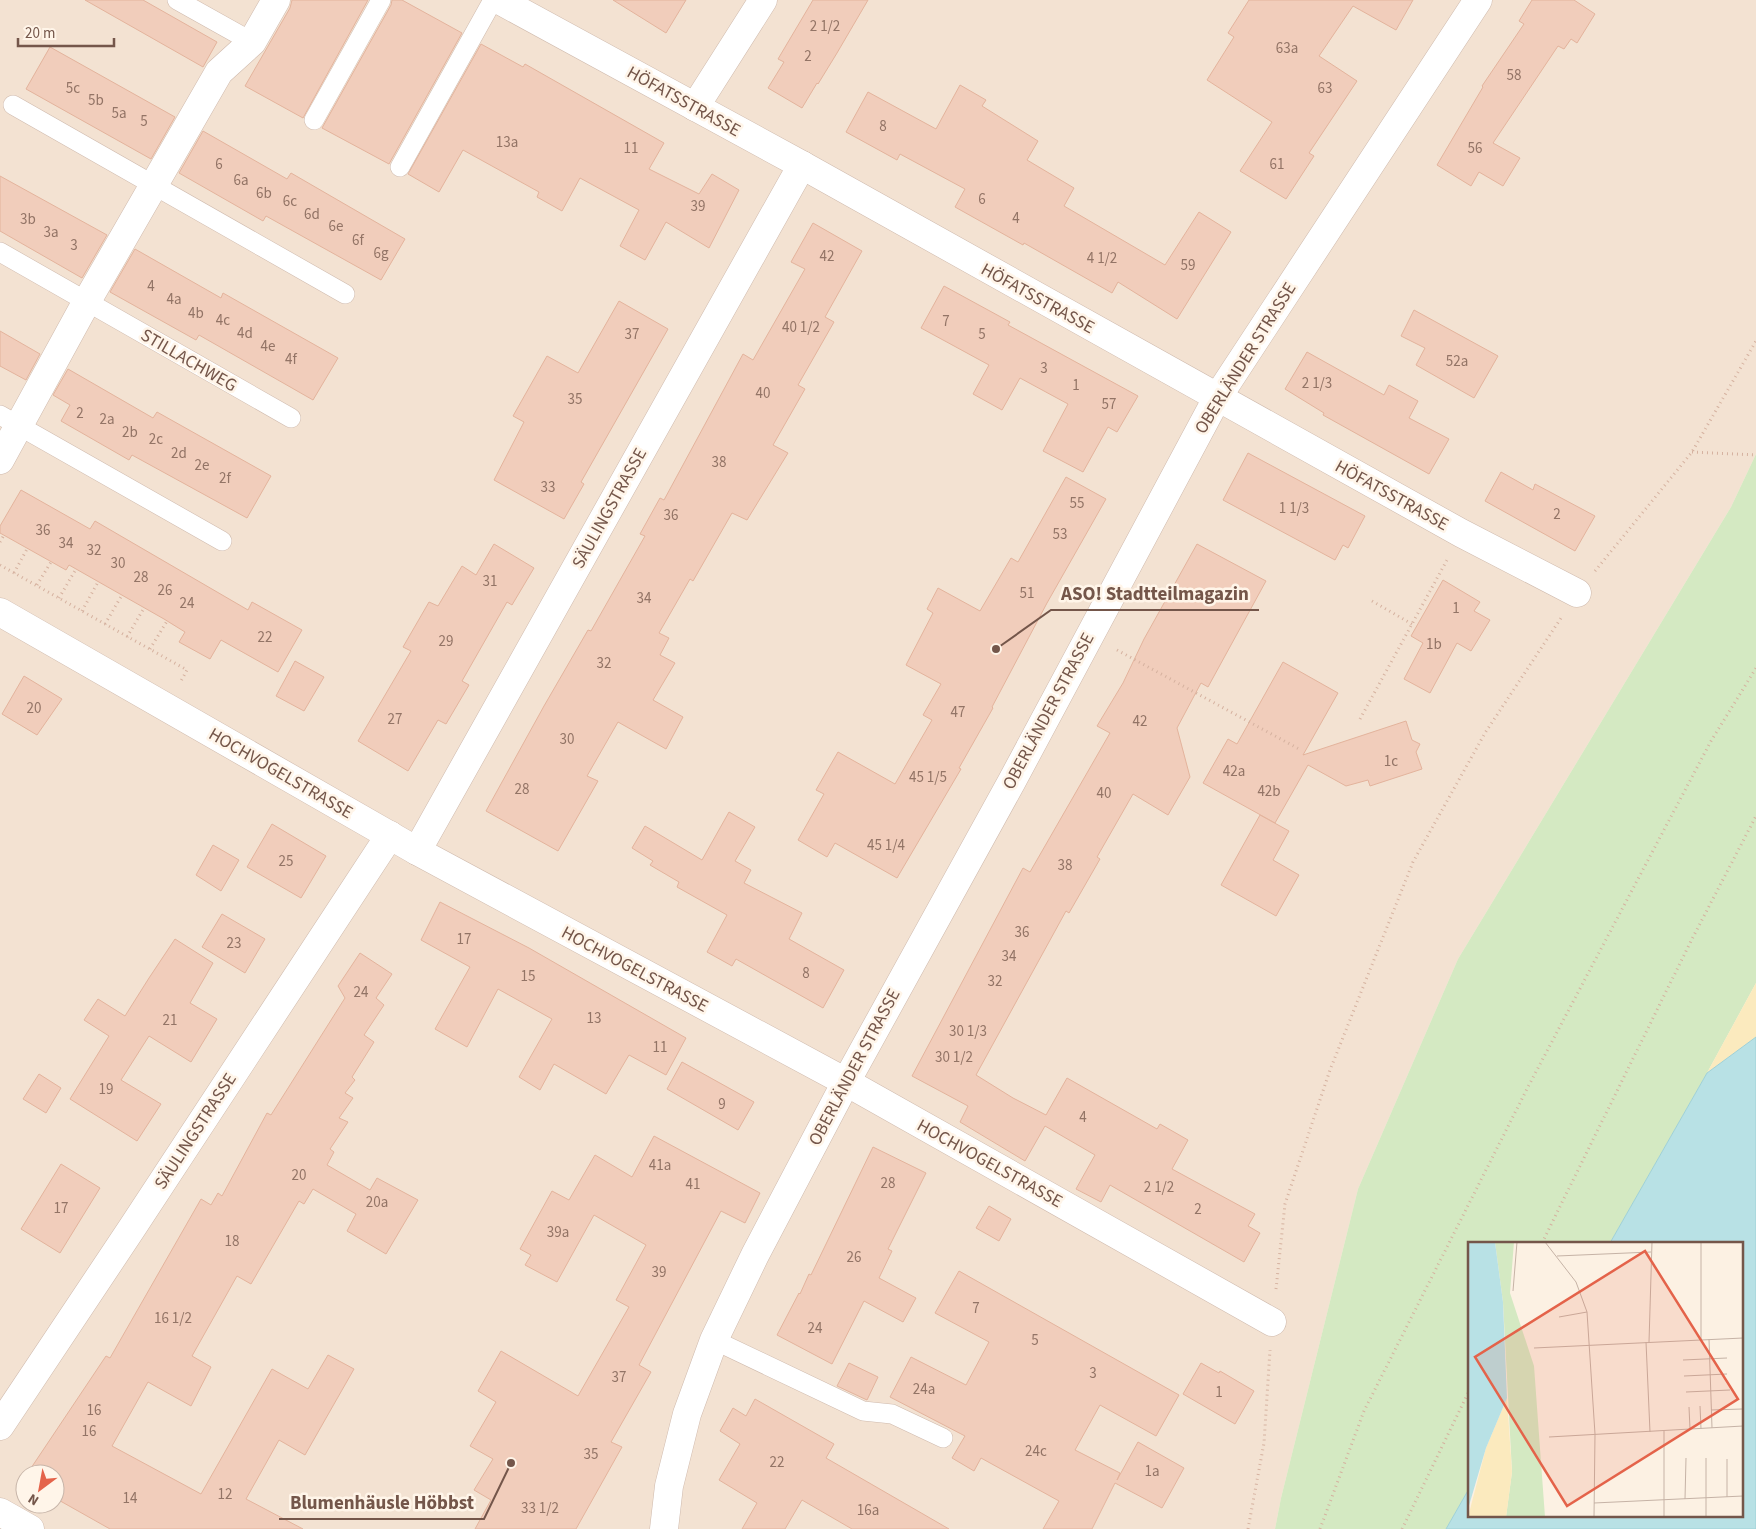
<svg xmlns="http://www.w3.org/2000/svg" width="1756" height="1529" font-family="'Source Sans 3',sans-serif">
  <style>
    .residential { fill: #f3e2d2; fill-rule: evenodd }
    .green { fill: #d4e9c2 }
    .sand { fill: #fbeabe }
    .water { fill: #b8e1e5; stroke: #9fd1d7 }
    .building { fill: #f1cdbb; stroke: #e3b39c }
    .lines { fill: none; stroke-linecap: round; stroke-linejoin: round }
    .service-casing { stroke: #cfbaad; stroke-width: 20 }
    .minor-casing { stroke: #cfbaad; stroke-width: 29 }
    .path { stroke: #d5b19f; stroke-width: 3; stroke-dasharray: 1 4; stroke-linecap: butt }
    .service { stroke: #fff; stroke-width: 19 }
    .minor { stroke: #fff; stroke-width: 28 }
    .labels { text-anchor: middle; stroke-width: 5; stroke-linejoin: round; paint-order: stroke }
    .number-label { font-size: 15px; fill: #937466 }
    .street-label { font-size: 18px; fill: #74564a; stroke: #fff5e9 }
    .inset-road { fill: none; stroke: #c6b3a6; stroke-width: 1 }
    .view { fill: #e4634a; fill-opacity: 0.15; stroke: #e4634a; stroke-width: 2.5 }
    .inset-edge { fill: none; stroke: #74564a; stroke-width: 2.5 }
    .leader { fill: none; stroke: #74564a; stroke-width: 2 }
    .callout-dot { fill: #74564a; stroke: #fff5e9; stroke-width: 2 }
    .callout-label { font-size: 19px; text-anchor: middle; font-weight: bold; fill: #74564a; stroke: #fff5e9; stroke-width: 5; stroke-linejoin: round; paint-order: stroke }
  </style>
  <rect width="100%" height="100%" fill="#fcf1e3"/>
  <!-- residential -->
  <path class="residential" d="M0 0H1756V454L1731 507 1458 959 1358 1189 1281 1498 1275 1529H0ZM25 1474H55V1504H25Z"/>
  <!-- green -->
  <polygon class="green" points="1756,454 1756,983 1707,1073 1610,1243 1470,1243 1470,1487 1446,1529 1275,1529 1281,1498 1358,1189 1458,959 1731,507"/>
  <!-- sand -->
  <polygon class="sand" points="1756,983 1756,1037 1707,1073"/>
  <!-- water -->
  <polygon class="water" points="1756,1037 1756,1529 1446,1529 1470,1487 1470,1515 1742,1515 1742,1243 1610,1243 1707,1073"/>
  <!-- building -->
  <g class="building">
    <polygon points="85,0 143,0 217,42 203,67"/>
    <polygon points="292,0 368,0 303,118 245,86 290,8"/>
    <polygon points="392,0 402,0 462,33 389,164 322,128 391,5"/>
    <polygon points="613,0 686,0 666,33"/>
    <polygon points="813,0 868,0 837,53 818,84 817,83 802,108 768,88 784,62 778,59"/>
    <polygon points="1249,0 1413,0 1396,30 1353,6 1319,56 1357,81 1309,153 1314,156 1286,199 1240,171 1272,122 1207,80 1234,37 1228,33"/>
    <polygon points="1532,0 1574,0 1595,14 1577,43 1571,39 1564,49 1558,46 1493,143 1520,158 1503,186 1479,172 1471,186 1437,165 1483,87 1482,86 1524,24 1519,21"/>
    <polygon points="481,44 523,67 525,64 664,143 649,169 699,194 712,174 739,190 709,248 666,222 645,260 620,246 639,210 580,178 562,211 537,197 539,192 463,150 439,192 408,174"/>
    <polygon points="50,47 175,117 151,159 26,89"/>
    <polygon points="960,85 986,100 982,106 1038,141 1027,160 1074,188 1064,206 1165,265 1199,212 1231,232 1177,319 1118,282 1112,293 1024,243 1023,245 955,207 965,189 900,154 897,160 846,132 868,92 936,129"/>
    <polygon points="203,131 287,179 291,173 405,239 381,280 266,216 263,221 179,173"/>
    <polygon points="0,176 107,235 82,278 0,231"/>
    <polygon points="813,223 862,251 825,317 834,322 798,385 805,389 773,445 788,453 747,520 732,513 693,581 690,579 659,633 669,638 660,655 675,663 653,700 683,717 666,749 618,722 587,776 598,781 558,851 486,811 544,706 588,630 591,631 645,536 640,534 660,498 664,500 743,354 753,360 805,269 791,262"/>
    <polygon points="135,249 221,298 223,293 338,358 313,400 199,335 196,340 110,292"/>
    <polygon points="944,286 1010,322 1008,325 1138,396 1117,432 1108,427 1083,472 1043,451 1068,404 1020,378 1002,410 973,394 989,365 921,328"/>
    <polygon points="619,301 668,329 581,482 584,484 564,519 494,480 524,422 513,416 547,356 578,373"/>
    <polygon points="1414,310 1498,356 1474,398 1416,365 1425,348 1401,336"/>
    <polygon points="0,331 40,354 26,380 0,366"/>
    <polygon points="1307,352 1384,395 1389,385 1418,401 1409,418 1449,439 1429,474 1323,415 1324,413 1285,389"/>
    <polygon points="68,369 153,418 157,412 271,476 247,518 132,455 129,460 61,421 70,405 53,395"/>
    <polygon points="1248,453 1365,516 1348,548 1343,545 1335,560 1223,500"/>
    <polygon points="1501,472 1533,490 1535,484 1595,516 1575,551 1485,501"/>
    <polygon points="1066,477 1106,499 1047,603 992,707 993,708 959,768 961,769 897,878 835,843 827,857 798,840 824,794 816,790 838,752 895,784 932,720 923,715 941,684 906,665 933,613 927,609 938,588 980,611 1011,558 1018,562"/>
    <polygon points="21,490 90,529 95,521 248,610 252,602 302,630 278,672 221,640 210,659 179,642 185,632 164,619 69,565 66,570 0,533 0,526"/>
    <polygon points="494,544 534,568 512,605 507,602 462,681 469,685 446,724 438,720 408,771 358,741 411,651 403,647 429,602 438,606 462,566 476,575"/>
    <polygon points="1197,544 1266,581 1208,687 1201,683 1177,728 1190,777 1168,815 1133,794 1097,857 1100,859 1069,913 1066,911 976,1075 1013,1098 1046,1115 1067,1078 1157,1129 1160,1124 1188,1140 1172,1169 1255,1214 1248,1226 1260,1233 1244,1262 1110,1185 1101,1202 1076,1189 1095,1155 1045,1126 1025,1161 960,1122 968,1106 912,1076 1023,868 1030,872 1110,733 1097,726 1123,683 1144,639"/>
    <polygon points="1443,580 1480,602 1474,611 1490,620 1471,651 1457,643 1430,693 1404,679 1423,643 1411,636"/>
    <polygon points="295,661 324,677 304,711 276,696"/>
    <polygon points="1283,662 1338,693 1303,755 1406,721 1412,740 1420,744 1416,752 1422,769 1370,786 1368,780 1346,786 1308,765 1275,823 1203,783 1228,739 1237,744"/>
    <polygon points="24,676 62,699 37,735 2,714"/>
    <polygon points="729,812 755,827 735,861 751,870 744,883 802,913 789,939 844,970 823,1008 736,959 732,966 707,952 727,915 677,887 679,882 650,865 653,861 632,848 645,826 702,860"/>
    <polygon points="1260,815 1289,831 1273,860 1299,875 1276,916 1221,885"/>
    <polygon points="272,824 326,856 301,898 247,867"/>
    <polygon points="213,845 239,860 221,891 196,875"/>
    <polygon points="440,902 529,948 686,1038 666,1075 629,1055 606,1094 554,1064 540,1090 519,1077 552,1019 498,989 467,1047 435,1029 470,967 421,940"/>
    <polygon points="222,914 265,939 245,973 202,947"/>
    <polygon points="175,939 213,963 190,1003 217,1019 191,1062 149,1036 121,1080 161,1104 137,1141 70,1099 109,1036 84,1020 98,999 125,1016 149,978"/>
    <polygon points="360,953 392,974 376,998 384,1005 364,1035 374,1042 352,1077 355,1080 345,1093 353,1098 339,1118 348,1122 330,1149 334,1152 327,1165 370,1190 377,1178 418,1200 386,1254 347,1231 356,1214 313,1189 304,1204 299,1201 251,1284 237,1276 192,1356 211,1367 191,1406 148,1382 112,1446 201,1494 272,1369 308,1389 328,1355 354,1369 305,1455 279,1440 246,1499 303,1529 110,1529 55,1498 55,1474 27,1474 106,1356 110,1358 201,1199 211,1205 218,1193 222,1196 267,1113 271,1115 345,998 338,986"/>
    <polygon points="682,1062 754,1102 738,1130 667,1089"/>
    <polygon points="39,1074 61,1088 46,1113 23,1099"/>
    <polygon points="654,1136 760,1193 745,1223 721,1211 639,1365 651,1372 611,1442 622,1447 576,1529 475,1529 491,1500 474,1490 493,1459 470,1446 496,1402 478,1391 501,1351 578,1396 629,1307 616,1300 646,1245 594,1215 557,1282 525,1265 531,1255 520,1249 552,1191 569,1200 595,1155 632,1177"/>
    <polygon points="873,1147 926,1173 888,1249 892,1251 879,1278 916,1298 903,1322 864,1301 832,1364 777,1335 799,1293 800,1294 809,1274 811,1275"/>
    <polygon points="61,1164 100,1188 60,1253 21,1229"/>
    <polygon points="989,1206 1011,1219 999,1241 976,1228"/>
    <polygon points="959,1271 1179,1395 1156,1436 1100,1405 1075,1450 1120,1473 1117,1480 1138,1442 1184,1468 1162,1508 1115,1483 1092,1529 1043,1529 1059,1501 981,1458 974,1471 952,1458 965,1436 890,1397 911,1357 966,1385 989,1342 935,1313"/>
    <polygon points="849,1363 878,1377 867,1400 837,1386"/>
    <polygon points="1201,1363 1219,1373 1220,1371 1254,1391 1235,1424 1183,1394"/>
    <polygon points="755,1399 834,1444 826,1458 949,1529 852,1529 802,1500 785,1529 742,1529 757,1503 719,1480 740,1444 720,1431 733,1408 746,1416"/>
  </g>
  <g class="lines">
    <defs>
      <g id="service">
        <polyline points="177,0 252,42"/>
        <polyline points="13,105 345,294"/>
        <polyline points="314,120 381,0"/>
        <polyline points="400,167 493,0"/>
        <polyline points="0,252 291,418"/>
        <polyline points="0,415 222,541"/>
        <polyline points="714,1340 863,1411 892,1414 943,1438"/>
      </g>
      <g id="minor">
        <polyline points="499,0 802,165 1461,533 1577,593"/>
        <polyline points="695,107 763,0"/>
        <polyline points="0,460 87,301 219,72 252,42 276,0"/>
        <polyline points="0,612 417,851 846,1082 1272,1322"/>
        <polyline points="417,851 802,165"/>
        <polyline points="0,1426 132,1228 390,835"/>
        <polyline points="0,1512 30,1529"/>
        <polyline points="664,1529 669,1486 687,1414 714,1340 755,1255 846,1082 1012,781 1217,398 1478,0"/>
      </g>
    </defs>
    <!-- service casing -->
    <use href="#service" class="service-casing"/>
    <!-- minor casing -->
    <use href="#minor" class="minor-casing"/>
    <!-- path -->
    <g class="path">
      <polyline points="1692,452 1756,455"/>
      <polyline points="0,542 4,535"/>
      <polyline points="0,565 187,670 181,681"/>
      <polyline points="1595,571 1692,452 1756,341"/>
      <polyline points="14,573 27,549"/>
      <polyline points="37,585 51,562"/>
      <polyline points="59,598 76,569"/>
      <polyline points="1372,601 1412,624"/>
      <polyline points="82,611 98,582"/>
      <polyline points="105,624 122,595"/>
      <polyline points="127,637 144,608"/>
      <polyline points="150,649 167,621"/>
      <polyline points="1117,650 1299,749"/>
      <polyline points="1360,719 1447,560"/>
      <polyline points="1542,1243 1691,941 1756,816"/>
      <polyline points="1276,1289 1285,1204 1330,1070 1413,862 1485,733 1561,618"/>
      <polyline points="1248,1529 1264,1443 1270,1350"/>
      <polyline points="1320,1529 1364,1411 1529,1085 1711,741 1756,668"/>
      <polyline points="1402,1529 1470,1389"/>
    </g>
    <!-- service -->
    <use href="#service" class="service"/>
    <!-- minor -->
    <use href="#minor" class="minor"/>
  </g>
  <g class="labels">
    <!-- number labels -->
    <g class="number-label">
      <text x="825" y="31">2 1/2</text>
      <text x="1287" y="53">63a</text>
      <text x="808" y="61">2</text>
      <text x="1514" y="80">58</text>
      <text x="73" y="93">5c</text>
      <text x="1325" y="93">63</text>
      <text x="96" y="105">5b</text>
      <text x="119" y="118">5a</text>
      <text x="144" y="126">5</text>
      <text x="883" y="131">8</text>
      <text x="507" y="147">13a</text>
      <text x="631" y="153">11</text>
      <text x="1475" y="153">56</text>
      <text x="219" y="169">6</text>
      <text x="1277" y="169">61</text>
      <text x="241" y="185">6a</text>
      <text x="264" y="198">6b</text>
      <text x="982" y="204">6</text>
      <text x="290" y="206">6c</text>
      <text x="698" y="211">39</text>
      <text x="312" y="219">6d</text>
      <text x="1016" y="223">4</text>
      <text x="28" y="224">3b</text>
      <text x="336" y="231">6e</text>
      <text x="51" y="237">3a</text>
      <text x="358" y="245">6f</text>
      <text x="74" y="250">3</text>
      <text x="381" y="258">6g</text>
      <text x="827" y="261">42</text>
      <text x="1102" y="263">4 1/2</text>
      <text x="1188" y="270">59</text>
      <text x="151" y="291">4</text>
      <text x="174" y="304">4a</text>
      <text x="196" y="318">4b</text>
      <text x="223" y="325">4c</text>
      <text x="946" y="326">7</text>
      <text x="801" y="332">40 1/2</text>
      <text x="245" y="338">4d</text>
      <text x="632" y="339">37</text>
      <text x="982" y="339">5</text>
      <text x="268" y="351">4e</text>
      <text x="291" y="364">4f</text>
      <text x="1457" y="366">52a</text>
      <text x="1044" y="373">3</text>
      <text x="1317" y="388">2 1/3</text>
      <text x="1076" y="390">1</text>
      <text x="763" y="398">40</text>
      <text x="575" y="404">35</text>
      <text x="1109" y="409">57</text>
      <text x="80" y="418">2</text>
      <text x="107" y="424">2a</text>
      <text x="130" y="437">2b</text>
      <text x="156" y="444">2c</text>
      <text x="179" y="458">2d</text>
      <text x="719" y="467">38</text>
      <text x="202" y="470">2e</text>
      <text x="225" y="483">2f</text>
      <text x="548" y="492">33</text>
      <text x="1077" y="508">55</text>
      <text x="1294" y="513">1 1/3</text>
      <text x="1557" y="519">2</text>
      <text x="671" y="520">36</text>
      <text x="43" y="535">36</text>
      <text x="1060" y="539">53</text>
      <text x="66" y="548">34</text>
      <text x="94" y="555">32</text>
      <text x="118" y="568">30</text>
      <text x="141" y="582">28</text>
      <text x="490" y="586">31</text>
      <text x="165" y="595">26</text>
      <text x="1027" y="598">51</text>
      <text x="644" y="603">34</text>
      <text x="187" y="608">24</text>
      <text x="1456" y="613">1</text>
      <text x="265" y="642">22</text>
      <text x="446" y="646">29</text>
      <text x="1434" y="649">1b</text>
      <text x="604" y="668">32</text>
      <text x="34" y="713">20</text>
      <text x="958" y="717">47</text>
      <text x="395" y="724">27</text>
      <text x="1140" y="726">42</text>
      <text x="567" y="744">30</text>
      <text x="1391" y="766">1c</text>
      <text x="1234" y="776">42a</text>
      <text x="928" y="782">45 1/5</text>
      <text x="522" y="794">28</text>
      <text x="1269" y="796">42b</text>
      <text x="1104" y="798">40</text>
      <text x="886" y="850">45 1/4</text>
      <text x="286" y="866">25</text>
      <text x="1065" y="870">38</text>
      <text x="1022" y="937">36</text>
      <text x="464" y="944">17</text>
      <text x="234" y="948">23</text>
      <text x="1009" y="961">34</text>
      <text x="806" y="978">8</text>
      <text x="528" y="981">15</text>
      <text x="995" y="986">32</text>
      <text x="361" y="997">24</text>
      <text x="594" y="1023">13</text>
      <text x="170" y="1025">21</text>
      <text x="968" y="1036">30 1/3</text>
      <text x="660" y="1052">11</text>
      <text x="954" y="1062">30 1/2</text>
      <text x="106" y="1094">19</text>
      <text x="722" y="1109">9</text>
      <text x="1083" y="1122">4</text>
      <text x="660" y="1170">41a</text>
      <text x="299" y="1180">20</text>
      <text x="888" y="1188">28</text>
      <text x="693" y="1189">41</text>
      <text x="1159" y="1192">2 1/2</text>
      <text x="377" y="1207">20a</text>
      <text x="61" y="1213">17</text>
      <text x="1198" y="1214">2</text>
      <text x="558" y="1237">39a</text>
      <text x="232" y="1246">18</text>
      <text x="854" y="1262">26</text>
      <text x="659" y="1277">39</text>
      <text x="976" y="1313">7</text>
      <text x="173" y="1323">16 1/2</text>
      <text x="815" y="1333">24</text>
      <text x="1035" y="1345">5</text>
      <text x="1093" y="1378">3</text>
      <text x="619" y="1382">37</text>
      <text x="924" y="1394">24a</text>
      <text x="1219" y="1397">1</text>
      <text x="94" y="1415">16</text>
      <text x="89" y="1436">16</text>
      <text x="1036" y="1456">24c</text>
      <text x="591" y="1459">35</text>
      <text x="777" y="1467">22</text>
      <text x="1152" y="1476">1a</text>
      <text x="225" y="1499">12</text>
      <text x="130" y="1503">14</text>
      <text x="540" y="1513">33 1/2</text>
      <text x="868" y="1515">16a</text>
    </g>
    <!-- street labels -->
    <g class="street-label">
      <text transform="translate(684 101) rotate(29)" y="6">HÖFATSSTRASSE</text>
      <text transform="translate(1038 298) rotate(29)" y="6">HÖFATSSTRASSE</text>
      <text transform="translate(1245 358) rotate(-58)" y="6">OBERLÄNDER STRASSE</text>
      <text transform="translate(189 360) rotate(30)" y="6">STILLACHWEG</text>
      <text transform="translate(1392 495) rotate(29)" y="6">HÖFATSSTRASSE</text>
      <text transform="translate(609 508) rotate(-61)" y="6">SÄULINGSTRASSE</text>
      <text transform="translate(1048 711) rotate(-62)" y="6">OBERLÄNDER STRASSE</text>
      <text transform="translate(281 773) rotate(30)" y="6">HOCHVOGELSTRASSE</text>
      <text transform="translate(635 969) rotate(28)" y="6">HOCHVOGELSTRASSE</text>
      <text transform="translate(854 1067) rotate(-62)" y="6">OBERLÄNDER STRASSE</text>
      <text transform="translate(195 1131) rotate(-57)" y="6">SÄULINGSTRASSE</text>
      <text transform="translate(990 1163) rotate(29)" y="6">HOCHVOGELSTRASSE</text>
    </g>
  </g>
  <!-- overview -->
  <g transform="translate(1468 1242)">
    <rect width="275" height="275" fill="#fcf1e3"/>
    <path d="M27 0H46L42 51 66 124 77 275H38L44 230 35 60Z" fill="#d4e9c2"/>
    <path d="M39 156 44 230 38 275H0L18 206Z" fill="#fbeabe"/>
    <path d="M0 0H27L35 60 39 156 18 206 0 267Z" fill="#b8e1e5"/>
    <path class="inset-road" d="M77 0 108 40 119 70 127 192 126 275M89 14 183 10M45 49 49 0M91 75 119 70M241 97 244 186M233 98V0M178 100 182 190M181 100 184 0M66 106 275 96M215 118 259 116M216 134 259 132M218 150 262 148M232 164 233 187M221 165 222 187M243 168 274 167M81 195 275 184M238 216V275M259 255V217M217 257 218 216M126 261 275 254M196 275V189"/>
    <path class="view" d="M177 9 270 157 99 264 7 115Z"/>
    <rect width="275" height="275" class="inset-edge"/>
  </g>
  <!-- callouts -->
  <path class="leader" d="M996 649L1051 610H1259M511 1463L484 1519H279"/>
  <g class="callout-dot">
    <circle cx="996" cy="649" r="5"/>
    <circle cx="511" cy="1463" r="5"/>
  </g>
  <g class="callout-label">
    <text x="1155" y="600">ASO! Stadtteilmagazin</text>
    <text x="382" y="1509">Blumenhäusle Höbbst</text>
  </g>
  <!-- north arrow -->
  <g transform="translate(40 1489) rotate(212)"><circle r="24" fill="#fff5e9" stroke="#c7b5a9"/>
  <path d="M0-4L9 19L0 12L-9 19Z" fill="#e4634a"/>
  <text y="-8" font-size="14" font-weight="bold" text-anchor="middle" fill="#74564a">N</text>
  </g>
  <!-- scale -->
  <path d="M18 38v8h96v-8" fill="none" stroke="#74564a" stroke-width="2.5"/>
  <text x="25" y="38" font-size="15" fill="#74564a" stroke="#fff5e9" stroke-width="4" paint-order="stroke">20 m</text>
</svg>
